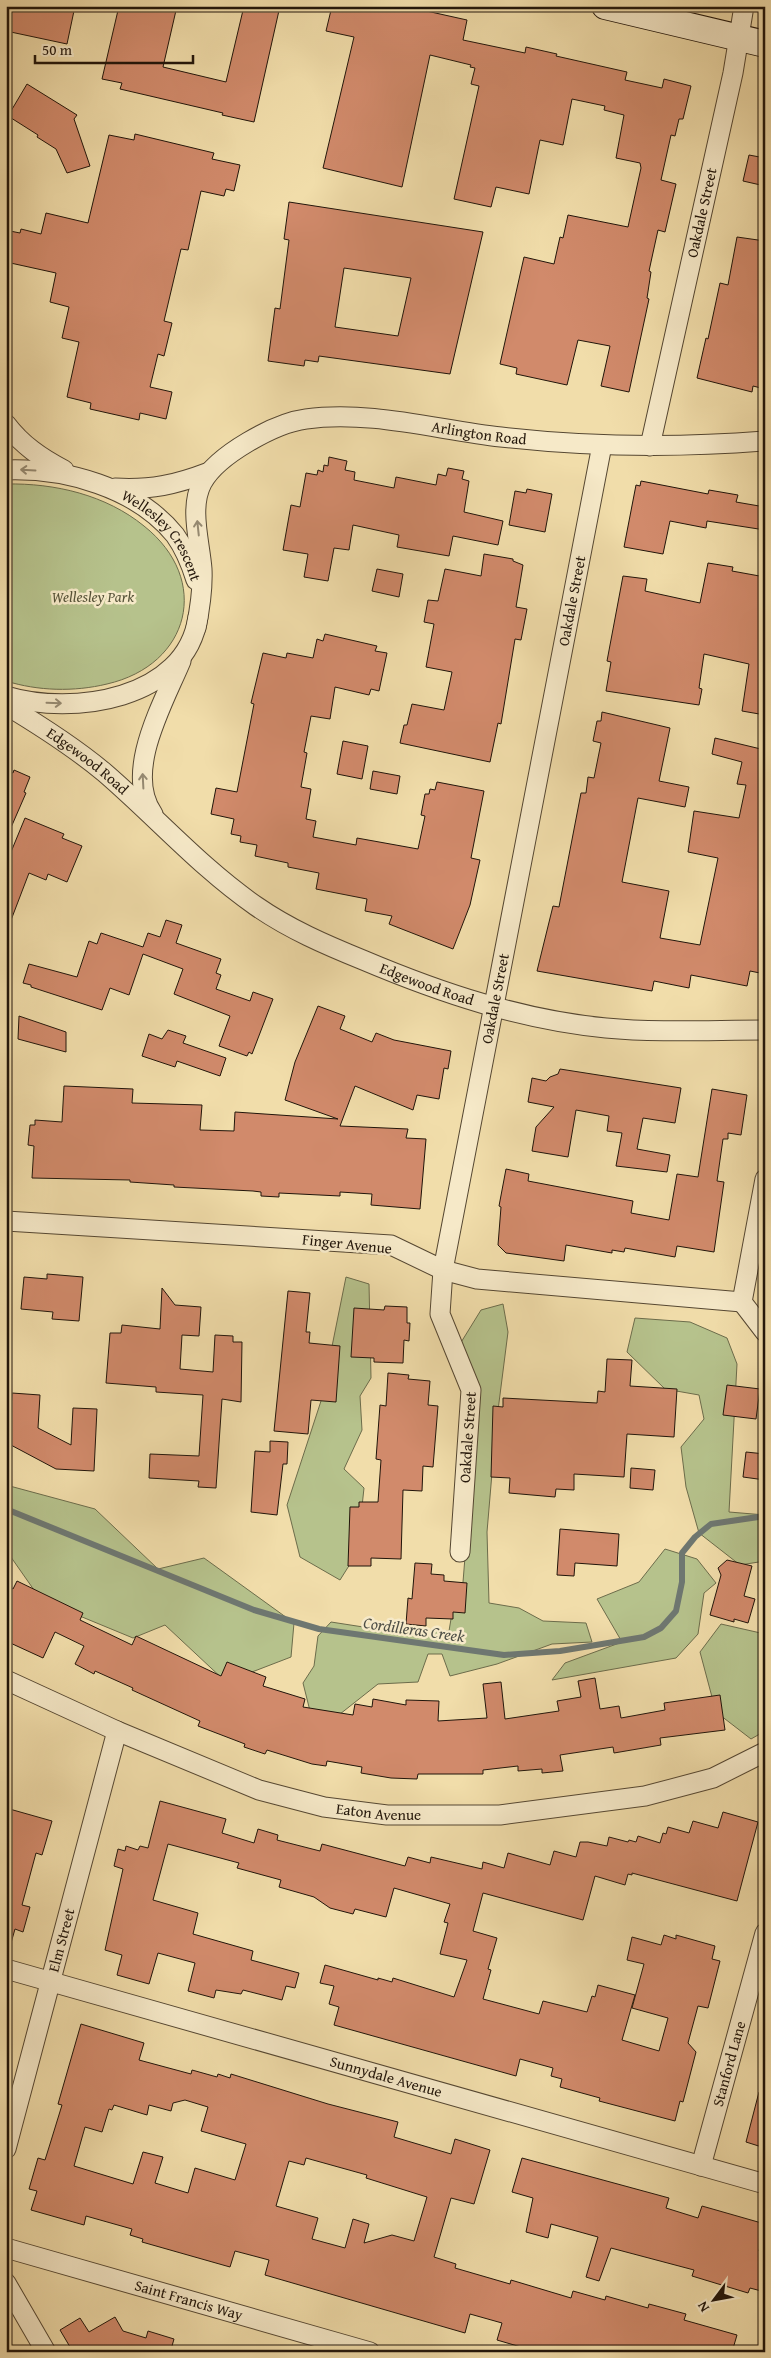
<svg xmlns="http://www.w3.org/2000/svg" width="771" height="2358" font-family="'Gentium Book Plus',serif">
  <style>
    .green { fill: #b6c28c; stroke: #6c6c4b }
    .lines { fill: none; stroke-linecap: round; stroke-linejoin: round }
    .stream { stroke: #6e7771; stroke-width: 6 }
    .building { fill: #d18a6b; stroke: #21150a; fill-rule: evenodd }
    .minor-casing { stroke: #554732; stroke-width: 21 }
    .secondary-casing { stroke: #21150a; stroke-width: 28 }
    .minor { stroke: #f6e9c8; stroke-width: 19 }
    .secondary { stroke: #f6e9c8; stroke-width: 26 }
    .oneway { stroke: #968a72 }
    .labels { text-anchor: middle; stroke-width: 5; stroke-linejoin: round; paint-order: stroke }
    .street-label { font-size: 15px; fill: #21150a; stroke: #f6e9c8 }
    .park-label { font-size: 15px; font-style: italic; fill: #555238; stroke: #f6e9c8 }
    .water-label { font-size: 16px; font-style: italic; fill: #4e4e46; stroke: #f6e9c8 }
  </style>
  <rect width="100%" height="100%" fill="#f1ddaa"/>
  <filter id="stains"><feTurbulence type="fractalNoise" baseFrequency=".004" numOctaves="4"/><feColorMatrix values="0 0 0 0 .2 0 0 0 0 .09 0 0 0 0 .02 0 0 0 .5 -.17"/></filter>
  <radialGradient id="worn" r=".72"><stop offset=".6" stop-color="#630" stop-opacity="0"/><stop offset="1" stop-color="#630" stop-opacity=".3"/></radialGradient>
  <!-- green -->
  <g class="green">
    <path d="M6 484C55 483 106 495 144 526 212 580 190 665 107 684 74 692 38 691 6 681Z"/>
    <polygon points="346,1277 369,1284 371,1378 360,1396 362,1430 344,1469 364,1488 357,1553 340,1580 300,1557 287,1505 321,1401"/>
    <polygon points="503,1304 508,1332 496,1426 487,1532 489,1603 519,1608 543,1621 586,1623 592,1642 552,1644 497,1664 450,1676 442,1654 428,1654 418,1682 378,1684 335,1718 311,1715 303,1683 314,1666 318,1636 331,1622 402,1633 449,1631 453,1607 463,1582 474,1445 460,1344 481,1310"/>
    <polygon points="635,1318 690,1322 727,1338 737,1364 729,1512 765,1515 765,1561 740,1565 699,1533 686,1487 681,1447 704,1419 699,1395 665,1389 627,1352"/>
    <polygon points="6,1485 95,1509 158,1569 204,1558 294,1623 291,1657 226,1682 165,1625 133,1638 41,1600 6,1550"/>
    <polygon points="665,1549 697,1559 716,1583 704,1593 698,1634 676,1658 552,1680 565,1663 622,1642 597,1599 639,1582"/>
    <polygon points="721,1624 765,1634 765,1731 751,1739 716,1712 700,1652"/>
  </g>
  <g class="lines">
    <!-- stream -->
    <polyline class="stream" points="6,1509 254,1610 319,1629 504,1655 560,1651 644,1637 661,1628 676,1611 682,1582 682,1553 695,1537 711,1524 765,1516"/>
  </g>
  <!-- building -->
  <g class="building">
    <polygon points="11,6 75,6 67,44 6,31"/>
    <polygon points="119,6 177,6 163,67 226,82 244,6 280,6 254,122 222,115 223,113 120,89 122,83 102,79"/>
    <polygon points="332,6 404,6 467,20 463,40 525,53 526,47 557,54 556,56 627,72 625,80 662,88 664,79 691,86 683,119 679,119 675,136 671,135 661,180 676,184 665,232 658,230 649,271 651,272 647,298 649,299 629,392 601,386 610,346 578,340 567,385 516,374 517,368 500,364 524,257 554,264 560,237 563,238 568,215 628,227 641,168 640,163 616,158 624,115 604,110 605,106 572,99 563,145 540,140 529,194 496,187 491,207 454,199 479,86 471,84 475,68 470,67 471,65 430,55 402,187 323,168 354,37 326,31"/>
    <polygon points="27,84 77,115 74,119 90,166 67,173 56,149 37,137 38,135 8,116"/>
    <polygon points="135,134 214,153 212,159 240,165 234,191 226,189 224,196 201,191 188,250 181,249 164,321 172,323 164,356 158,354 150,387 172,392 166,419 140,413 139,420 90,409 91,403 67,397 79,342 62,338 69,307 50,302 56,273 6,262 6,247 10,231 20,233 21,229 41,234 46,213 88,223 109,135 134,140"/>
    <polygon points="749,155 765,158 765,186 743,181"/>
    <path d="M289 202 483 232 450 374 319 356 318 362 305 360 304 366 268 361 275 308 280 309 289 240 284 239ZM344 268 411 278 398 336 335 327Z"/>
    <polygon points="737,237 765,241 765,389 753,386 752,392 697,378 706,338 708,339 720,283 728,285"/>
    <polygon points="329,457 347,461 345,470 355,472 354,480 394,488 396,477 436,485 438,474 446,476 448,468 464,471 462,479 469,481 464,512 503,521 498,545 453,536 449,556 397,547 399,535 353,525 349,550 334,548 328,581 304,577 308,554 283,550 291,505 300,507 306,473 317,475 318,470 323,472 324,465 328,466"/>
    <polygon points="641,481 708,494 709,490 738,495 736,502 765,507 765,530 707,521 706,528 670,521 663,554 624,547 636,485 640,486"/>
    <polygon points="527,489 552,494 545,532 509,525 515,491 526,493"/>
    <polygon points="484,554 513,559 513,561 523,565 516,607 527,609 521,640 515,639 501,724 498,723 490,762 400,743 404,725 407,725 412,704 444,710 452,672 426,667 434,624 424,622 428,600 438,601 445,569 481,576"/>
    <polygon points="708,563 733,567 732,571 765,577 765,715 742,711 749,664 704,654 699,688 702,689 699,705 606,691 611,662 607,661 623,576 647,579 645,591 700,603"/>
    <polygon points="377,569 403,574 399,597 372,591"/>
    <polygon points="325,634 377,646 375,651 387,653 379,691 371,689 369,695 335,687 330,719 311,716 304,752 307,753 301,787 311,789 306,819 316,821 313,837 356,845 357,838 418,849 425,816 421,815 425,794 429,794 430,789 435,790 437,782 484,791 471,858 480,860 470,905 453,949 389,924 392,916 365,911 367,899 316,889 319,873 288,867 288,863 255,856 257,845 240,842 241,836 231,834 234,819 211,814 216,788 237,792 254,704 251,703 263,653 286,658 287,653 313,658 317,639 323,641"/>
    <polygon points="602,712 670,728 659,781 689,787 685,807 638,798 622,882 669,891 660,938 700,945 718,858 688,852 694,811 739,818 746,785 737,784 742,762 712,754 715,738 765,750 765,971 761,970 760,973 750,971 747,986 691,975 689,988 654,981 652,991 537,971 553,906 559,907 581,793 586,793 588,777 594,778 601,743 593,741 597,721 601,721"/>
    <polygon points="343,741 368,746 362,779 337,774"/>
    <polygon points="14,770 30,777 24,792 26,793 6,839 6,771 13,773"/>
    <polygon points="373,771 400,776 397,794 370,789"/>
    <polygon points="25,818 64,834 62,838 82,846 67,882 48,874 46,880 29,873 8,928 6,928 6,864"/>
    <polygon points="166,920 182,925 176,943 221,959 216,973 221,975 216,989 250,1001 253,992 273,999 252,1054 249,1052 247,1056 219,1046 230,1016 174,994 183,969 143,954 129,995 110,988 102,1010 31,987 31,985 23,983 29,964 77,977 89,941 97,944 101,933 143,947 148,933 160,937"/>
    <polygon points="318,1006 345,1016 340,1029 372,1042 376,1033 394,1040 451,1051 448,1069 444,1068 439,1099 417,1095 413,1110 355,1086 340,1126 408,1129 406,1138 426,1139 420,1209 371,1205 372,1194 340,1192 340,1196 279,1193 279,1197 261,1196 261,1192 253,1191 174,1187 174,1185 130,1182 130,1180 32,1178 34,1146 28,1145 30,1125 35,1125 35,1120 62,1122 64,1086 133,1089 132,1103 202,1105 200,1130 234,1131 235,1112 338,1119 285,1100 295,1062"/>
    <polygon points="19,1016 66,1032 66,1052 18,1039"/>
    <polygon points="168,1030 186,1036 183,1043 226,1058 220,1076 177,1061 175,1067 142,1056 149,1034 162,1039"/>
    <polygon points="560,1069 681,1088 675,1123 643,1118 637,1149 670,1155 667,1172 616,1166 622,1133 607,1131 609,1116 576,1110 568,1157 532,1151 536,1127 554,1107 528,1102 532,1078 546,1081 550,1077 558,1074"/>
    <polygon points="712,1089 747,1095 741,1135 728,1133 728,1139 723,1139 717,1181 724,1182 714,1252 677,1246 675,1257 625,1248 624,1252 612,1250 612,1253 566,1245 564,1261 506,1253 498,1245 501,1207 499,1206 506,1169 529,1174 528,1181 633,1201 631,1213 669,1220 677,1174 698,1177"/>
    <polygon points="47,1274 83,1277 79,1321 52,1319 53,1312 21,1309 24,1277 47,1279"/>
    <polygon points="162,1288 175,1305 201,1307 199,1336 182,1335 180,1369 213,1372 215,1335 233,1336 233,1342 242,1342 241,1402 222,1399 216,1488 198,1487 199,1481 149,1478 150,1454 199,1456 203,1395 156,1392 156,1387 106,1383 110,1333 121,1333 122,1325 160,1329"/>
    <polygon points="288,1291 310,1293 306,1332 310,1332 309,1343 340,1346 336,1402 311,1400 308,1434 274,1431"/>
    <polygon points="385,1306 407,1307 407,1323 410,1323 409,1341 404,1340 403,1363 374,1362 374,1358 351,1357 354,1308 384,1310"/>
    <polygon points="607,1359 632,1360 630,1386 677,1389 674,1437 627,1434 624,1477 574,1474 574,1490 556,1489 555,1497 509,1493 510,1478 491,1477 493,1406 503,1407 503,1398 597,1403 598,1391 605,1392"/>
    <polygon points="388,1373 409,1375 408,1379 430,1381 428,1405 438,1406 433,1467 423,1466 422,1491 403,1490 401,1559 371,1558 371,1566 348,1566 350,1507 359,1507 359,1502 378,1502 381,1460 376,1459 380,1405 386,1406"/>
    <polygon points="727,1385 760,1389 756,1419 723,1415"/>
    <polygon points="12,1393 40,1395 38,1428 71,1445 73,1408 97,1409 94,1471 56,1469 9,1444"/>
    <polygon points="270,1441 288,1442 287,1464 283,1464 277,1515 251,1512 255,1451 270,1452"/>
    <polygon points="746,1452 765,1454 765,1480 743,1477"/>
    <polygon points="631,1468 655,1470 653,1490 630,1488"/>
    <polygon points="560,1529 619,1534 617,1566 575,1563 574,1576 557,1575"/>
    <polygon points="727,1560 752,1566 744,1596 755,1599 748,1623 734,1619 734,1622 710,1615 721,1575 718,1568"/>
    <polygon points="415,1563 432,1564 431,1574 444,1575 444,1581 467,1583 465,1613 453,1612 453,1619 426,1618 426,1626 406,1624 408,1598 412,1599"/>
    <polygon points="17,1581 83,1613 80,1620 132,1645 136,1636 221,1676 227,1662 266,1677 263,1686 305,1699 303,1707 353,1715 355,1704 372,1707 373,1699 406,1705 406,1700 439,1701 438,1721 487,1718 483,1684 501,1682 505,1719 559,1711 557,1701 581,1697 578,1681 595,1678 600,1709 619,1706 621,1718 665,1710 664,1703 720,1695 725,1730 660,1738 661,1745 614,1753 613,1747 560,1755 563,1771 542,1773 542,1769 518,1771 518,1766 483,1770 483,1774 418,1774 417,1779 391,1778 361,1773 362,1767 327,1761 326,1766 312,1764 267,1750 265,1754 244,1747 245,1744 198,1726 200,1721 132,1690 133,1688 95,1671 94,1674 75,1664 84,1646 55,1632 43,1658 6,1641 6,1586 13,1589"/>
    <polygon points="160,1801 226,1819 222,1833 254,1843 258,1829 278,1835 277,1840 320,1851 322,1844 405,1866 408,1857 430,1863 431,1857 482,1869 483,1862 504,1868 508,1853 550,1865 554,1851 576,1857 580,1842 588,1842 607,1846 609,1837 628,1842 629,1840 636,1842 638,1836 660,1843 663,1833 666,1834 668,1827 689,1833 693,1821 718,1828 723,1812 758,1822 737,1901 632,1873 632,1875 628,1874 625,1885 595,1876 583,1920 483,1893 473,1931 497,1938 488,1969 491,1970 483,1999 539,2014 543,2001 587,2012 592,1996 595,1997 598,1985 635,1995 622,2040 659,2051 668,2018 632,2008 644,1964 627,1960 632,1937 661,1945 664,1935 676,1939 676,1935 715,1946 712,1959 720,1961 708,2008 698,2006 688,2043 696,2052 683,2102 680,2101 675,2121 599,2101 600,2098 560,2087 562,2079 551,2076 553,2068 520,2059 516,2076 334,2025 339,2007 329,2004 334,1986 320,1983 325,1965 378,1980 378,1978 392,1982 393,1978 454,1997 467,1960 440,1954 448,1923 444,1922 450,1904 394,1888 386,1917 355,1909 353,1914 330,1908 314,1897 279,1887 281,1880 237,1868 239,1863 168,1844 153,1900 198,1913 193,1934 253,1951 251,1960 299,1973 295,1988 286,1986 282,2000 243,1990 241,1994 216,1990 214,1998 188,1991 195,1963 158,1953 149,1984 117,1975 122,1955 105,1950 123,1869 114,1866 118,1849 125,1851 126,1846 138,1850 140,1846 148,1848"/>
    <polygon points="6,1808 52,1821 42,1855 36,1853 22,1905 30,1907 23,1932 15,1929 11,1943 6,1942"/>
    <path d="M81 2024 144 2043 139 2060 191 2074 192 2070 217 2077 218 2074 230 2078 231 2074 328 2104 398 2122 394 2137 451 2154 455 2139 490 2150 474 2204 451 2198 434 2257 456 2264 455 2268 510 2284 511 2280 571 2298 573 2291 605 2300 606 2296 648 2308 649 2304 686 2314 684 2320 737 2335 732 2352H538L497 2340 502 2323 470 2314 465 2333 265 2275 269 2260 235 2251 230 2267 142 2242 143 2239 130 2235 132 2229 86 2216 84 2225 31 2210 37 2191 29 2189 38 2158 45 2160 50 2144 62 2105 58 2104ZM185 2100 208 2107 201 2131 246 2144 235 2180 195 2168 188 2193 155 2183 163 2157 143 2152 133 2184 74 2166 85 2127 102 2132 109 2109 112 2110 114 2105 147 2115 149 2105 171 2111 173 2103ZM306 2158 367 2175 366 2178 427 2197 414 2241 392 2235 364 2243 369 2224 353 2219 345 2248 312 2239 318 2218 276 2206 289 2161 304 2165Z"/>
    <polygon points="759,2092 765,2093 765,2148 746,2142"/>
    <polygon points="522,2158 669,2198 666,2208 698,2218 702,2206 765,2224 759,2251 765,2252 765,2292 750,2288 748,2293 692,2276 694,2270 611,2248 599,2281 586,2277 598,2237 551,2224 548,2238 526,2232 533,2198 512,2192"/>
    <polygon points="115,2317 123,2331 146,2338 148,2331 174,2339 172,2346 178,2348 177,2352 73,2352 60,2330 80,2318 89,2332"/>
  </g>
  <g class="lines">
    <defs>
      <g id="minor">
        <path d="M6 424C22 445 41 458 64 470"/>
        <path id="s1" d="M650 446 733 73 744 6"/>
        <path id="s2" d="M6 470C65 468 136 487 175 535 185 549 191 564 196 580"/>
        <path d="M115 488C151 490 175 485 209 472"/>
        <path id="s3" d="M196 628C200 608 203 589 202 569 200 542 189 508 202 483 217 455 275 423 306 419 369 410 438 430 501 437 589 447 677 448 765 441"/>
        <path d="M6 696C72 716 186 700 198 617"/>
        <path id="s4" d="M6 705C41 726 74 747 105 773 156 817 201 868 256 906 289 929 326 945 363 960 441 993 522 1020 606 1028 658 1033 712 1030 765 1030"/>
        <path d="M153 814C123 772 164 702 181 661"/>
        <polyline points="765,1179 742,1302 765,1332"/>
        <polyline points="6,1221 391,1245 443,1270 477,1279 742,1302"/>
        <path id="s5" d="M460 1552 471 1390 440 1314 443 1270 602 445"/>
        <path id="s6" d="M6 1680 117 1731 259 1790 324 1807 387 1815H500L645 1796 713 1778 765 1752"/>
        <path id="s7" d="M6 1969 765 2184"/>
        <path id="s8" d="M6 2149 117 1731"/>
        <path id="s9" d="M701 2166 765 1933"/>
        <path id="s10" d="M6 2248 370 2352"/>
        <polyline points="6,2283 46,2352"/>
      </g>
      <polyline id="secondary" points="605,6 765,44"/>
    </defs>
    <!-- minor casing -->
    <use href="#minor" class="minor-casing"/>
    <!-- secondary casing -->
    <use href="#secondary" class="secondary-casing"/>
    <!-- minor -->
    <use href="#minor" class="minor"/>
    <!-- secondary -->
    <use href="#secondary" class="secondary"/>
  </g>
  <!-- one-way arrows -->
  <defs><path id="oneway-shaft" d="M-6 0H5M1.5-3L5.5 0L1.5 3" fill="none" stroke-width="1.6" stroke-linecap="round" stroke-linejoin="round" transform="scale(1.25)"/></defs>
  <g class="oneway">
    <use href="#oneway-shaft" transform="translate(28 470) rotate(-177)"/>
    <use href="#oneway-shaft" transform="translate(198 528) rotate(-96)"/>
    <use href="#oneway-shaft" transform="translate(54 703) rotate(2)"/>
    <use href="#oneway-shaft" transform="translate(143 781) rotate(-93)"/>
  </g>
  <g class="labels">
    <!-- street labels -->
    <g class="street-label">
      <text dy="5" stroke="none"><textPath href="#s1" startOffset="239">Oakdale Street</textPath></text>
      <text dy="5" stroke="none"><textPath href="#s3" startOffset="446">Arlington Road</textPath></text>
      <text dy="5" stroke="none"><textPath href="#s2" startOffset="179">Wellesley Crescent</textPath></text>
      <text dy="5" stroke="none"><textPath href="#s5" startOffset="970">Oakdale Street</textPath></text>
      <text dy="5" stroke="none"><textPath href="#s4" startOffset="99">Edgewood Road</textPath></text>
      <text dy="5" stroke="none"><textPath href="#s4" startOffset="510">Edgewood Road</textPath></text>
      <text dy="5" stroke="none"><textPath href="#s5" startOffset="565">Oakdale Street</textPath></text>
      <text transform="translate(347 1244) rotate(6)" y="5">Finger Avenue</text>
      <text dy="5" stroke="none"><textPath href="#s5" startOffset="115">Oakdale Street</textPath></text>
      <text dy="5" stroke="none"><textPath href="#s6" startOffset="398">Eaton Avenue</textPath></text>
      <text dy="5" stroke="none"><textPath href="#s8" startOffset="216">Elm Street</textPath></text>
      <text dy="5" stroke="none"><textPath href="#s9" startOffset="106">Stanford Lane</textPath></text>
      <text dy="5" stroke="none"><textPath href="#s7" startOffset="395">Sunnydale Avenue</textPath></text>
      <text dy="5" stroke="none"><textPath href="#s10" startOffset="190">Saint Francis Way</textPath></text>
    </g>
    <!-- park labels -->
    <g class="park-label">
      <text x="93" y="602">Wellesley Park</text>
    </g>
    <!-- water labels -->
    <g class="water-label">
      <text transform="translate(414 1629) rotate(8)" y="6">Cordilleras Creek</text>
    </g>
  </g>
  <!-- margin -->
  <rect width="771" height="2358" fill="none" stroke="#f1ddaa" stroke-width="25"/>
  <rect x="8" y="8" width="756" height="2343" fill="none" stroke="#21150a" stroke-width="2.5"/>
  <rect x="12" y="12" width="746" height="2333" fill="none" stroke="#21150a"/>
  <!-- north arrow -->
  <g transform="translate(714 2300) rotate(238)" stroke="#f6e9c8" stroke-width="4" paint-order="stroke">
  <path d="M0-4L9 19L0 12L-9 19Z" fill="#21150a"/>
  <text y="-8" font-size="14" font-weight="bold" text-anchor="middle" fill="#21150a">N</text>
  </g>
  <!-- scale -->
  <path d="M35 55v8h158v-8" fill="none" stroke="#21150a" stroke-width="2.5"/>
  <text x="42" y="55" font-size="15" fill="#21150a" stroke="#f6e9c8" stroke-width="4" paint-order="stroke">50 m</text>
  <rect width="100%" height="100%" filter="url(#stains)"/>
  <rect width="100%" height="100%" fill="url(#worn)"/>
</svg>
